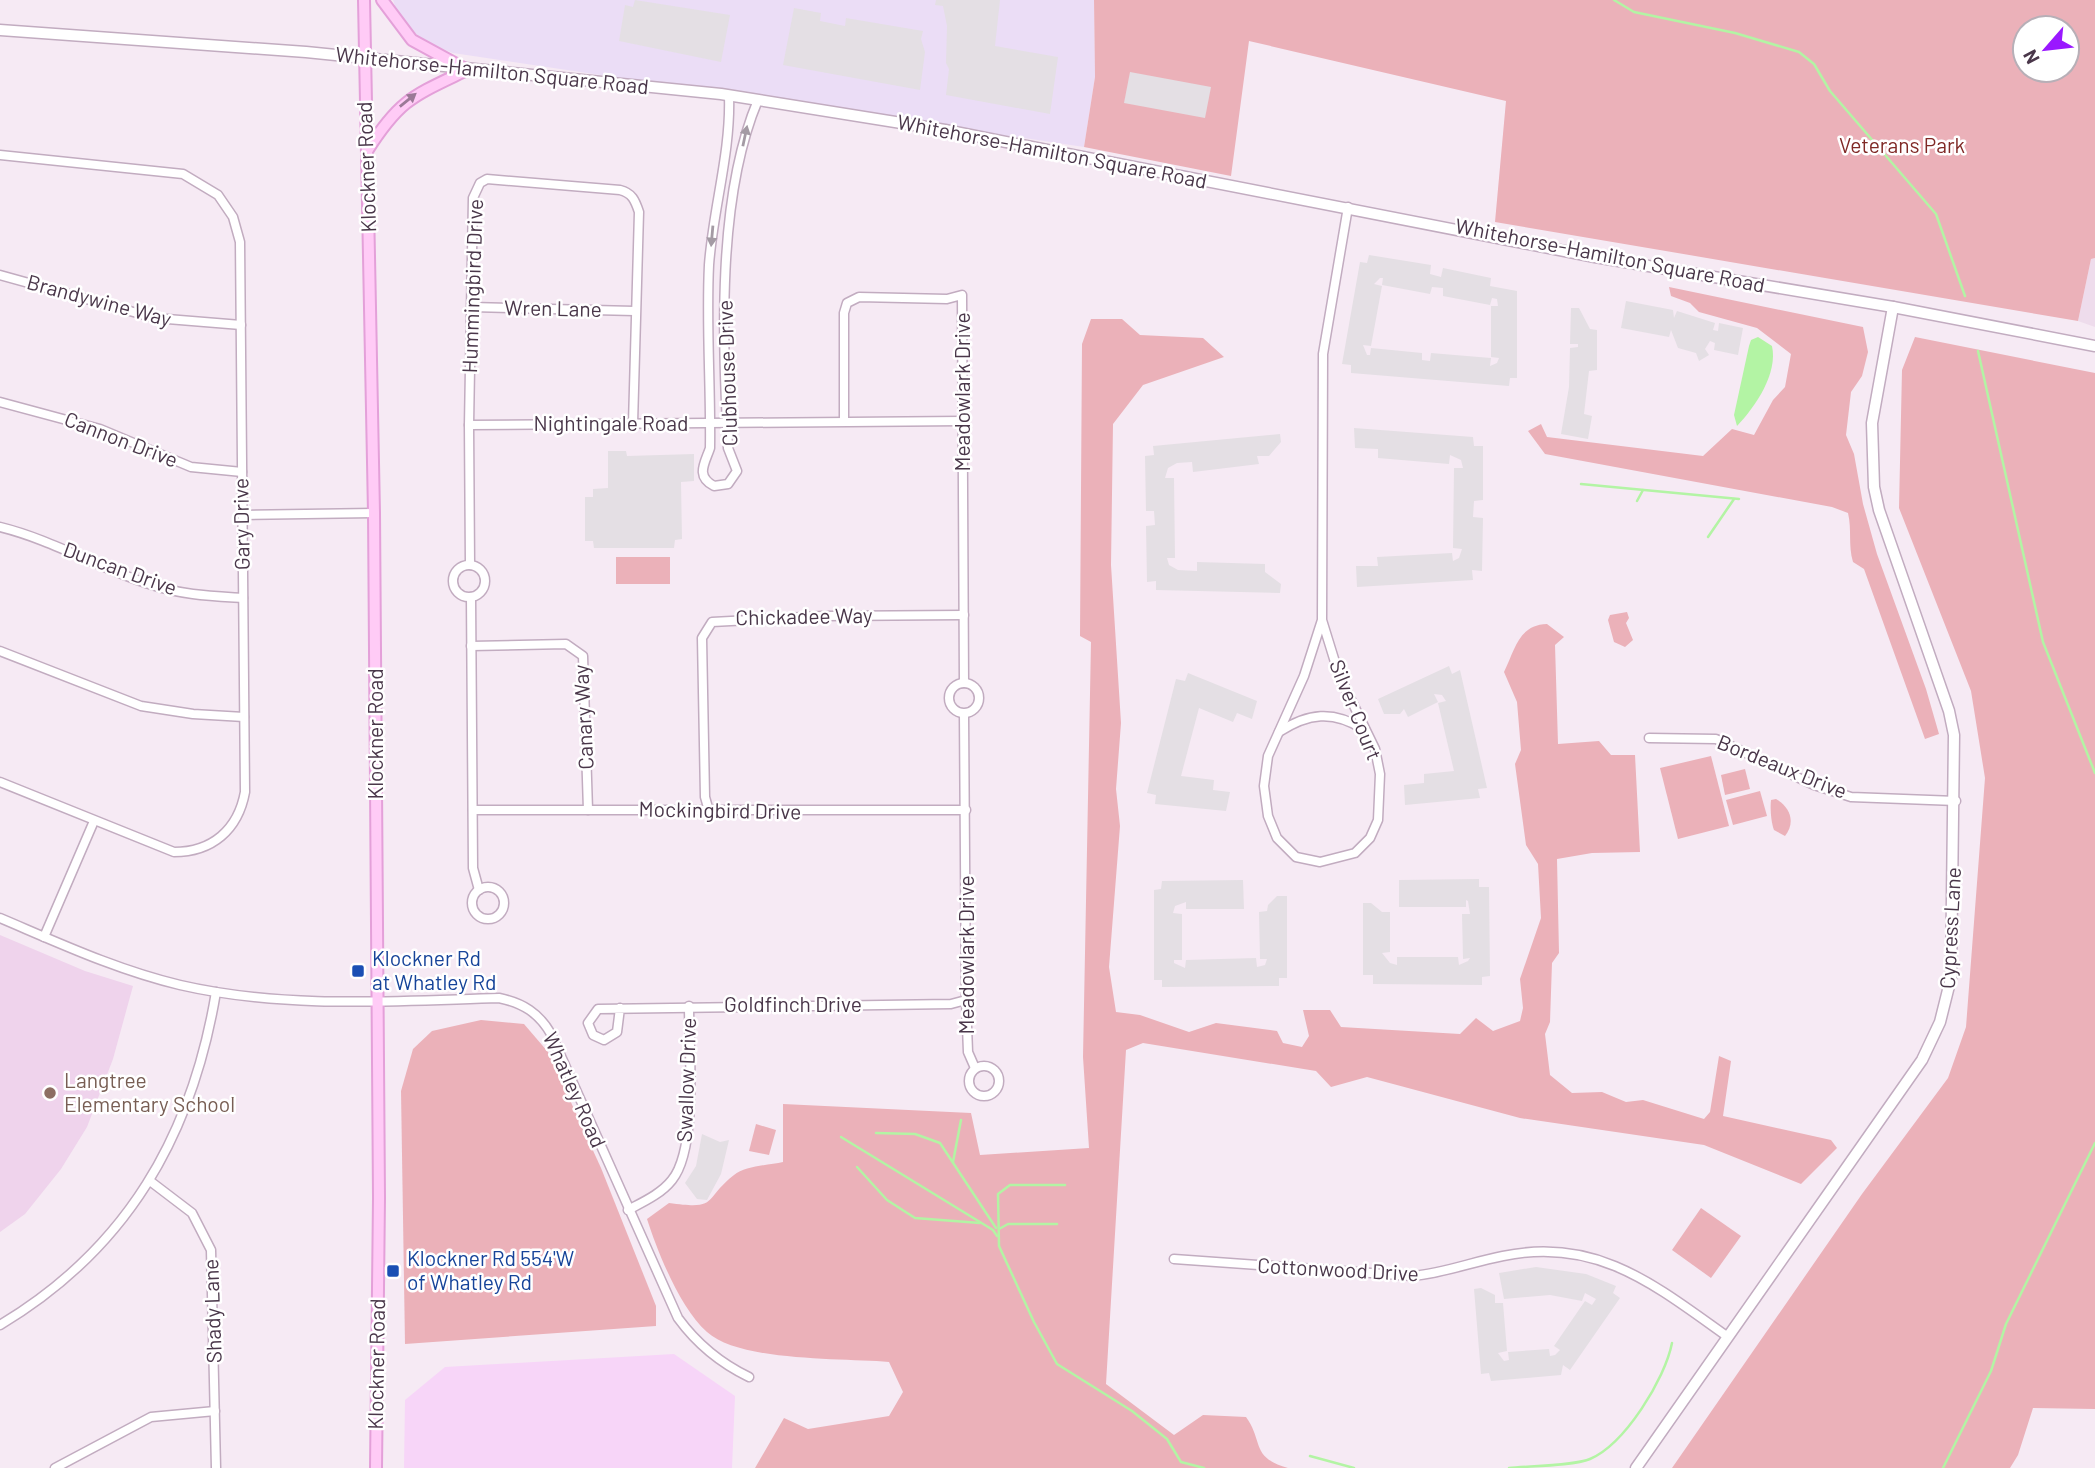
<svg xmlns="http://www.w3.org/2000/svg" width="2095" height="1468" font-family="Barlow,sans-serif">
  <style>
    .residential { fill: #eedcec }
    .commercial { fill: #f7d5f8 }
    .education { fill: #efd3ec }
    .medical { fill: #ebddf6 }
    .green { fill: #ebb1b9; fill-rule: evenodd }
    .parking { fill: #e4dfe4; fill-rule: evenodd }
    .water { fill: #b3f4a4 }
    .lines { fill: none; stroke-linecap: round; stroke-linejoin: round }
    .stream { stroke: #b3f4a4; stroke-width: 2.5 }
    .minor-casing { stroke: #c2acc0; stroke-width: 11 }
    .tertiary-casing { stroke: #c2acc0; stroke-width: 13 }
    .secondary-casing { stroke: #e4a0d9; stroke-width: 14 }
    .minor { stroke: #fff; stroke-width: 8 }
    .tertiary { stroke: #fff; stroke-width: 10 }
    .secondary { stroke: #ffcbf6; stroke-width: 10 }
    .oneway { fill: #9b7a97 }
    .oneway2 { fill: #a49ba4 }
    .transit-dot { fill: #1a4fb4; stroke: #fff; stroke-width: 2.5 }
    .education-dot { fill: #8d6e63; stroke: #fff; stroke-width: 2.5 }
    .labels { text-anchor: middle; stroke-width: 5; stroke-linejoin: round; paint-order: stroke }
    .street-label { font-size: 21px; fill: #4a374a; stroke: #fff }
    .park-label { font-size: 21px; fill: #802926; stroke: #fff }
    .transit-label { font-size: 21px; fill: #164399; stroke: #fff; text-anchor: start }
    .education-label { font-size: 21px; fill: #785e54; stroke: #fff; text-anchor: start }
  </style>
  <rect width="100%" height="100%" fill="#f6eaf4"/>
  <!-- residential -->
  <polygon class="residential" points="2095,258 2095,327 2078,321 2091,259"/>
  <!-- commercial -->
  <polygon class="commercial" points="674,1354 735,1396 732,1468 404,1468 405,1400 445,1367"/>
  <!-- education -->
  <polygon class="education" points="0,935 85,971 133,986 113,1059 87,1127 61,1169 25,1214 0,1232"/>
  <!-- medical -->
  <polygon class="medical" points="393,0 1094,0 1095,77 1084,147 453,53 423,41 398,15"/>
  <!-- green -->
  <g class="green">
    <path d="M1094 0H2095V258L2091 259 2078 321 1495 222 1506 101 1249 41 1231 176 1084 147 1095 77ZM2025 28H2067V70H2025Z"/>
    <path d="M1669 287 1863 327 1868 352 1862 376 1851 392 1846 435 1854 454 1863 504 1877 554 1926 689 1939 734 1925 739 1864 569 1853 562C1848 545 1852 530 1848 513L1832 507 1545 454 1528 431 1541 424 1547 437 1703 456 1732 429 1754 435 1773 400 1785 387 1791 354 1757 328 1699 312 1690 303 1671 296Z"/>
    <path d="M1091 319H1122L1140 335 1203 338 1224 357 1143 385 1113 424 1111 565 1121 723 1116 789 1120 826 1109 967 1116 1012 1140 1015 1189 1032 1216 1023 1277 1031 1283 1043 1302 1047 1309 1036 1303 1010H1330L1341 1027 1460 1034 1476 1018 1493 1031 1520 1021 1523 1008 1520 979 1541 918 1538 864 1526 845 1515 764 1521 750 1517 702 1504 672C1515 650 1518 625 1547 624L1564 637 1555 645 1558 744 1599 741 1611 755H1635L1640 852 1592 853 1557 859 1559 953 1552 963 1550 1022 1545 1034 1550 1075 1572 1093 1602 1092 1626 1102 1643 1100 1704 1119 1710 1112 1719 1056 1731 1061 1723 1116 1831 1140 1837 1148 1801 1184 1704 1145 1520 1118 1367 1077 1331 1087 1316 1071 1143 1043 1126 1050 1106 1384 1174 1435 1203 1415 1246 1417C1264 1442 1250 1457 1288 1468H755L784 1418 808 1429 889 1416 903 1392 889 1362C843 1358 740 1362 707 1332 680 1308 658 1253 647 1219L669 1203C720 1210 702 1200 734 1175 745 1166 769 1165 783 1162V1104L971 1113 980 1155 1089 1148 1083 1057 1091 642 1080 636 1082 344Z"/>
    <polygon points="1915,337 2095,373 2095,1409 2033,1408 2018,1455 2010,1468 1672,1468 1862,1194 1948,1078 1966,1027 1985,778 1971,691 1899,508 1902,370"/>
    <rect x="616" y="557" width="54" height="27"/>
    <polygon points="1627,612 1629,618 1626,623 1633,640 1625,647 1614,642 1608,620 1610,615"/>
    <polygon points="1711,756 1729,826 1678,839 1660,768"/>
    <polygon points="1745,769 1750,789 1725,795 1721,775"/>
    <polygon points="1760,791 1767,816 1733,825 1726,800"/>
    <path d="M1776 799C1790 807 1796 822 1785 836L1774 830C1771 822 1770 808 1771 800Z"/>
    <polygon points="481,1020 524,1024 548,1052 601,1168 656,1306 656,1326 405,1344 401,1091 413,1049 432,1031"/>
    <polygon points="756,1124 776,1130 769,1155 749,1151"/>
    <polygon points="1701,1208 1741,1236 1711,1278 1672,1250"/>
  </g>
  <!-- parking -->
  <g class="parking">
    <polygon points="635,0 730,15 721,62 619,41 625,5 633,7"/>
    <polygon points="936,0 1000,0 995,46 1058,57 1050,114 946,95 949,69 946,63 947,26 943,6 935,5"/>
    <polygon points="794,8 821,13 820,21 845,26 846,18 923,31 921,39 925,52 920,90 783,65"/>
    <polygon points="1130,72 1211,87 1205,118 1124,103"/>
    <path d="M1369 255 1431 265 1430 274 1441 277 1443 268 1491 278 1490 286 1517 291V378H1510L1509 386 1351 373V365L1342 364 1360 262 1367 263ZM1380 278H1383L1382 285 1430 294 1432 287 1443 288V296L1490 305 1492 298 1497 299 1498 306H1491V357L1499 358 1497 363 1490 366 1491 358 1431 353 1430 361 1422 360V353L1371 348 1370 355H1367L1363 345 1371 346 1382 286 1374 284Z"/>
    <polygon points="1626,301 1673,310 1674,318 1677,311 1715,323 1713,330 1718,331 1719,323 1743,328 1738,355 1714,350 1715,343 1710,341 1705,349 1709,355 1699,361 1696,353 1678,348 1671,330 1669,337 1621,328"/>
    <polygon points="1571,308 1579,308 1590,329 1597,330 1597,370 1589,371 1584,414 1592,416 1588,439 1561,434 1569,387 1570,348 1578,347 1578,344 1570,344"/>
    <polygon points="1354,428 1473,437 1474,446 1483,446 1483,500 1474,501 1473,517 1483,518 1482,571 1472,570 1473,580 1357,587 1356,566 1378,566 1377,557 1452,553 1453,561 1459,558 1462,549 1453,548 1454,468 1463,468 1461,460 1450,455 1449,464 1378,458 1378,449 1355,448"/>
    <polygon points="1280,434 1281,442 1269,456 1257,456 1259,464 1193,472 1192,462 1177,463 1168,468 1165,478 1174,478 1175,558 1167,558 1169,565 1178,570 1197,571 1197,562 1265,564 1265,572 1281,584 1280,593 1156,590 1156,581 1147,582 1146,526 1155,525 1154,511 1146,511 1145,456 1154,455 1153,446"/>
    <polygon points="608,451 626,451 627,456 694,454 694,481 681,482 682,539 675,540 674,548 594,548 593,541 585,541 585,497 593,497 593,489 608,488"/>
    <polygon points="1449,666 1452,674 1460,670 1487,788 1478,789 1480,798 1405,805 1404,785 1424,783 1424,774 1454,771 1438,703 1446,701 1442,695 1434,694 1438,702 1408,717 1404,709 1400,714 1384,714 1378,699"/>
    <polygon points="1188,673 1257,701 1252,719 1237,713 1233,722 1199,708 1181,776 1214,780 1213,790 1230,792 1226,811 1155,804 1156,795 1147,793 1176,679 1185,681"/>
    <polygon points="1479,879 1479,887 1489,887 1490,976 1482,977 1482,985 1373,984 1373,975 1363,975 1363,903 1371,903 1382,912 1390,912 1390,952 1382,953 1390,963 1397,965 1397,957 1458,957 1459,965 1468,961 1470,958 1463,959 1462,914 1470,914 1468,901 1466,900 1466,907 1399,907 1399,880"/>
    <polygon points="1243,880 1244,909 1186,909 1186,902 1175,906 1173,913 1182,914 1182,960 1174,960 1174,963 1185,968 1186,960 1256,958 1257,967 1265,965 1267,959 1260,959 1259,912 1267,911 1268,905 1277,896 1287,896 1287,978 1279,978 1279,986 1162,987 1162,980 1154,980 1154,890 1161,889 1162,881"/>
    <polygon points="702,1134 720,1142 729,1140 721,1174 707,1200 697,1199 685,1183 696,1166"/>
    <polygon points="1536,1267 1586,1274 1616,1286 1613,1293 1620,1298 1570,1370 1563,1365 1561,1375 1491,1381 1489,1373 1481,1374 1474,1289 1481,1288 1495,1295 1495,1303 1503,1303 1507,1351 1498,1353 1504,1361 1509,1360 1508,1352 1549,1349 1550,1356 1555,1355 1560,1350 1554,1346 1585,1301 1592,1305 1596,1299 1585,1293 1582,1301 1550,1295 1504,1299 1499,1273"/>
  </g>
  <!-- water -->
  <path class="water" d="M1758 337 1772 346C1778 373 1756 406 1737 426L1734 415 1749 346 1751 340Z"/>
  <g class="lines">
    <!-- stream -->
    <g class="stream">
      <polyline points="1614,0 1634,12 1735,33 1799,52 1814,64 1830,91 1936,214 1965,296"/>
      <polyline points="1978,351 2043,642 2095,773"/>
      <polyline points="1581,484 1739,499"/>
      <polyline points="1637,501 1643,490"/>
      <polyline points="1708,537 1734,499"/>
      <polyline points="876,1133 915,1134 940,1143 996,1228"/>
      <polyline points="841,1137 993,1230 997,1236"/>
      <polyline points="953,1162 961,1120"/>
      <polyline points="857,1167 887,1200 915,1218 980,1223"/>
      <polyline points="1065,1185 1010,1185 998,1194 999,1246 1034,1322 1057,1364 1132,1411 1167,1439 1181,1462 1204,1468"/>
      <polyline points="999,1229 1008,1224 1057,1224"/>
      <polyline points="1310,1456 1354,1468"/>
      <path d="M1509 1468C1529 1466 1574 1466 1590 1459 1625 1444 1665 1379 1672 1343"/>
      <polyline points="1943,1468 1991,1371 2006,1324 2095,1143"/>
    </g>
    <defs>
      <g id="minor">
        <path d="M729 96C731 152 713 209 709 265 706 326 711 387 710 448 705 463 695 476 714 486L728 484 737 471 728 448C723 342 716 199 758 100"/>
        <path d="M0 155 183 174 218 195 233 217 240 242 245 792C238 830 212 852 174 852L0 782"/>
        <polyline points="0,275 155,318 241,325"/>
        <polyline points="472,307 635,311"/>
        <polyline points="0,402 100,429 191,467 242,472"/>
        <polyline points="844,421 844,313 847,303 859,297 947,299 962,295 964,683"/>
        <polyline points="469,425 963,421"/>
        <polyline points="242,515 374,513"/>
        <path d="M0 527C53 540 100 569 152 585 182 595 212 596 243 598"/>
        <path d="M470 565 469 425 473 198 480 183 487 179 620 190C632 193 635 200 639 212L633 424"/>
        <circle cx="469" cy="581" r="16"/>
        <polyline points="471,597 473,868 479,890"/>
        <polyline points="1322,620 1339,675 1375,749 1380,774 1378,820 1370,838 1355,853 1320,862 1296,857 1277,838 1268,816 1264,786 1268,756 1304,676 1322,620 1323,354 1348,207"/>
        <polyline points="471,646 566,644 583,656 588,810"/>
        <polyline points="0,651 141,706 193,714 244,717"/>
        <circle cx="964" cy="698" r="15"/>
        <polyline points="964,714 966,1000 968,1052 975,1068"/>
        <path d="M1279 732C1308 713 1333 710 1363 729"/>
        <polyline points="1649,738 1716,739 1814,785 1851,797 1956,801"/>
        <polyline points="473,810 966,810"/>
        <polyline points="709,811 705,797 702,638 712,622 823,616 964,615"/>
        <circle cx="488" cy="903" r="16"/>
        <path d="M0 918C59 943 117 970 180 985 284 1009 393 1001 499 998 523 1003 539 1013 551 1034L678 1318C697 1344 720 1363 749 1377"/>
        <polyline points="44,937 94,821"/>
        <polyline points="620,1008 617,1032 604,1040 593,1035 588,1023 598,1009 951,1004 966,1000"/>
        <circle cx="984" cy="1081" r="15"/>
        <polyline points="150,1181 192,1213 211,1250 216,1468"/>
        <path d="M628 1210C643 1202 661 1194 672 1180 698 1148 689 1049 689 1006"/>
        <path d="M1174 1259 1413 1276C1444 1273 1472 1262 1503 1256 1597 1236 1656 1286 1728 1337"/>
        <path d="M0 1325C127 1249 192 1136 216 992"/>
        <polyline points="55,1468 151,1417 215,1411"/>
      </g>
      <g id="tertiary">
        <polyline points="0,30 306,52 721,94 945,130 1595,257 1893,307 2095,346"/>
        <polyline points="1636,1468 1922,1060 1940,1022 1951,978 1954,735 1949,711 1879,510 1874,487 1872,423 1893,307"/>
      </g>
      <g id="secondary">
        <polyline points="364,0 374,513 379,1198 376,1468"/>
        <polyline points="382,0 412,40 467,70"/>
        <path d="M367 151C400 99 413 96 467 70"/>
      </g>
    </defs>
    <!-- minor casing -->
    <use href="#minor" class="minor-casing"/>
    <!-- tertiary casing -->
    <use href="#tertiary" class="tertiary-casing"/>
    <!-- secondary casing -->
    <use href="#secondary" class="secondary-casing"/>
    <!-- minor -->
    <use href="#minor" class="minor"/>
    <!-- tertiary -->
    <use href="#tertiary" class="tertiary"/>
    <!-- secondary -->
    <use href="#secondary" class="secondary"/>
  </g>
  <!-- one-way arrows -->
  <defs><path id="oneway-solid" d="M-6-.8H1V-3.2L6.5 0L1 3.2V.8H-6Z" transform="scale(1.75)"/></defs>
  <use class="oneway" href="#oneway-solid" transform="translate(408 100) rotate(-39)"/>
  <g class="oneway2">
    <use href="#oneway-solid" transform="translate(745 136) rotate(-78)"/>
    <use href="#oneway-solid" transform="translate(712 236) rotate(95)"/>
  </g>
  <!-- markers -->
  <g class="transit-dot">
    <rect x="351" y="964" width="14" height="14" rx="3.5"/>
    <rect x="386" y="1264" width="14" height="14" rx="3.5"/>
  </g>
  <circle class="education-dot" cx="50" cy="1093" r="7"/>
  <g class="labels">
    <!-- street labels -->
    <g class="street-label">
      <text transform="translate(492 71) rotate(6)" y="7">Whitehorse-Hamilton Square Road</text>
      <text transform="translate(1052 152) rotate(11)" y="7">Whitehorse-Hamilton Square Road</text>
      <text transform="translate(367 167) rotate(-92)" y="7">Klockner Road</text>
      <text transform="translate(1610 256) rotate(11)" y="7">Whitehorse-Hamilton Square Road</text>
      <text transform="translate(473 286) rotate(-88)" y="7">Hummingbird Drive</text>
      <text transform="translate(99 301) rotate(15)" y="7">Brandywine Way</text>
      <text transform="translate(553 309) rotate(1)" y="7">Wren Lane</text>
      <text transform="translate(728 373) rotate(-92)" y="7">Clubhouse Drive</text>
      <text transform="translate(963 392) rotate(-90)" y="7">Meadowlark Drive</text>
      <text x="611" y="431">Nightingale Road</text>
      <text transform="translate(121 440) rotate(21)" y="7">Cannon Drive</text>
      <text transform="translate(242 524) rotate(-91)" y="7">Gary Drive</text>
      <text transform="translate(120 569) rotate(20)" y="7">Duncan Drive</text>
      <text transform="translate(804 617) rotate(-1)" y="7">Chickadee Way</text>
      <text transform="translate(1355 710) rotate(68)" y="7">Silver Court</text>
      <text transform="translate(584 717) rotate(-93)" y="7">Canary Way</text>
      <text transform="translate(376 734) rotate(-90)" y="7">Klockner Road</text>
      <text transform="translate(1782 767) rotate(22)" y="7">Bordeaux Drive</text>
      <text transform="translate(720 811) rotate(1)" y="7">Mockingbird Drive</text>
      <text transform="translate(1951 928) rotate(-87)" y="7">Cypress Lane</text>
      <text transform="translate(967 955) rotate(-90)" y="7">Meadowlark Drive</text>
      <text x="793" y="1012">Goldfinch Drive</text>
      <text transform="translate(687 1080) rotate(-88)" y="7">Swallow Drive</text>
      <text transform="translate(574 1090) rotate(66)" y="7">Whatley Road</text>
      <text transform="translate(1338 1270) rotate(3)" y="7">Cottonwood Drive</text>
      <text transform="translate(213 1311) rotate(-92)" y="7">Shady Lane</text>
      <text transform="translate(377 1364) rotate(-89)" y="7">Klockner Road</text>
    </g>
    <!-- park labels -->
    <g class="park-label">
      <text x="1902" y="153">Veterans Park</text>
    </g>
    <!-- transit labels -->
    <g class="transit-label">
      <text x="372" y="966">Klockner Rd<tspan x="372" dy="24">at Whatley Rd</tspan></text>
      <text x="407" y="1266">Klockner Rd 554'W<tspan x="407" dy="24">of Whatley Rd</tspan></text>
    </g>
    <!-- education labels -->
    <g class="education-label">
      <text x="64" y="1088">Langtree<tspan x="64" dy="24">Elementary School</tspan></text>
    </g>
  </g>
  <!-- north arrow -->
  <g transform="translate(2046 49) rotate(242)"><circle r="33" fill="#ffffff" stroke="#b7afb7" stroke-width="2"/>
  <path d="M0-5L12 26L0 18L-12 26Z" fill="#9a18ff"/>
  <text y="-10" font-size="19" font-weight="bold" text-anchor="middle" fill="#4a374a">N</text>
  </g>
</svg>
